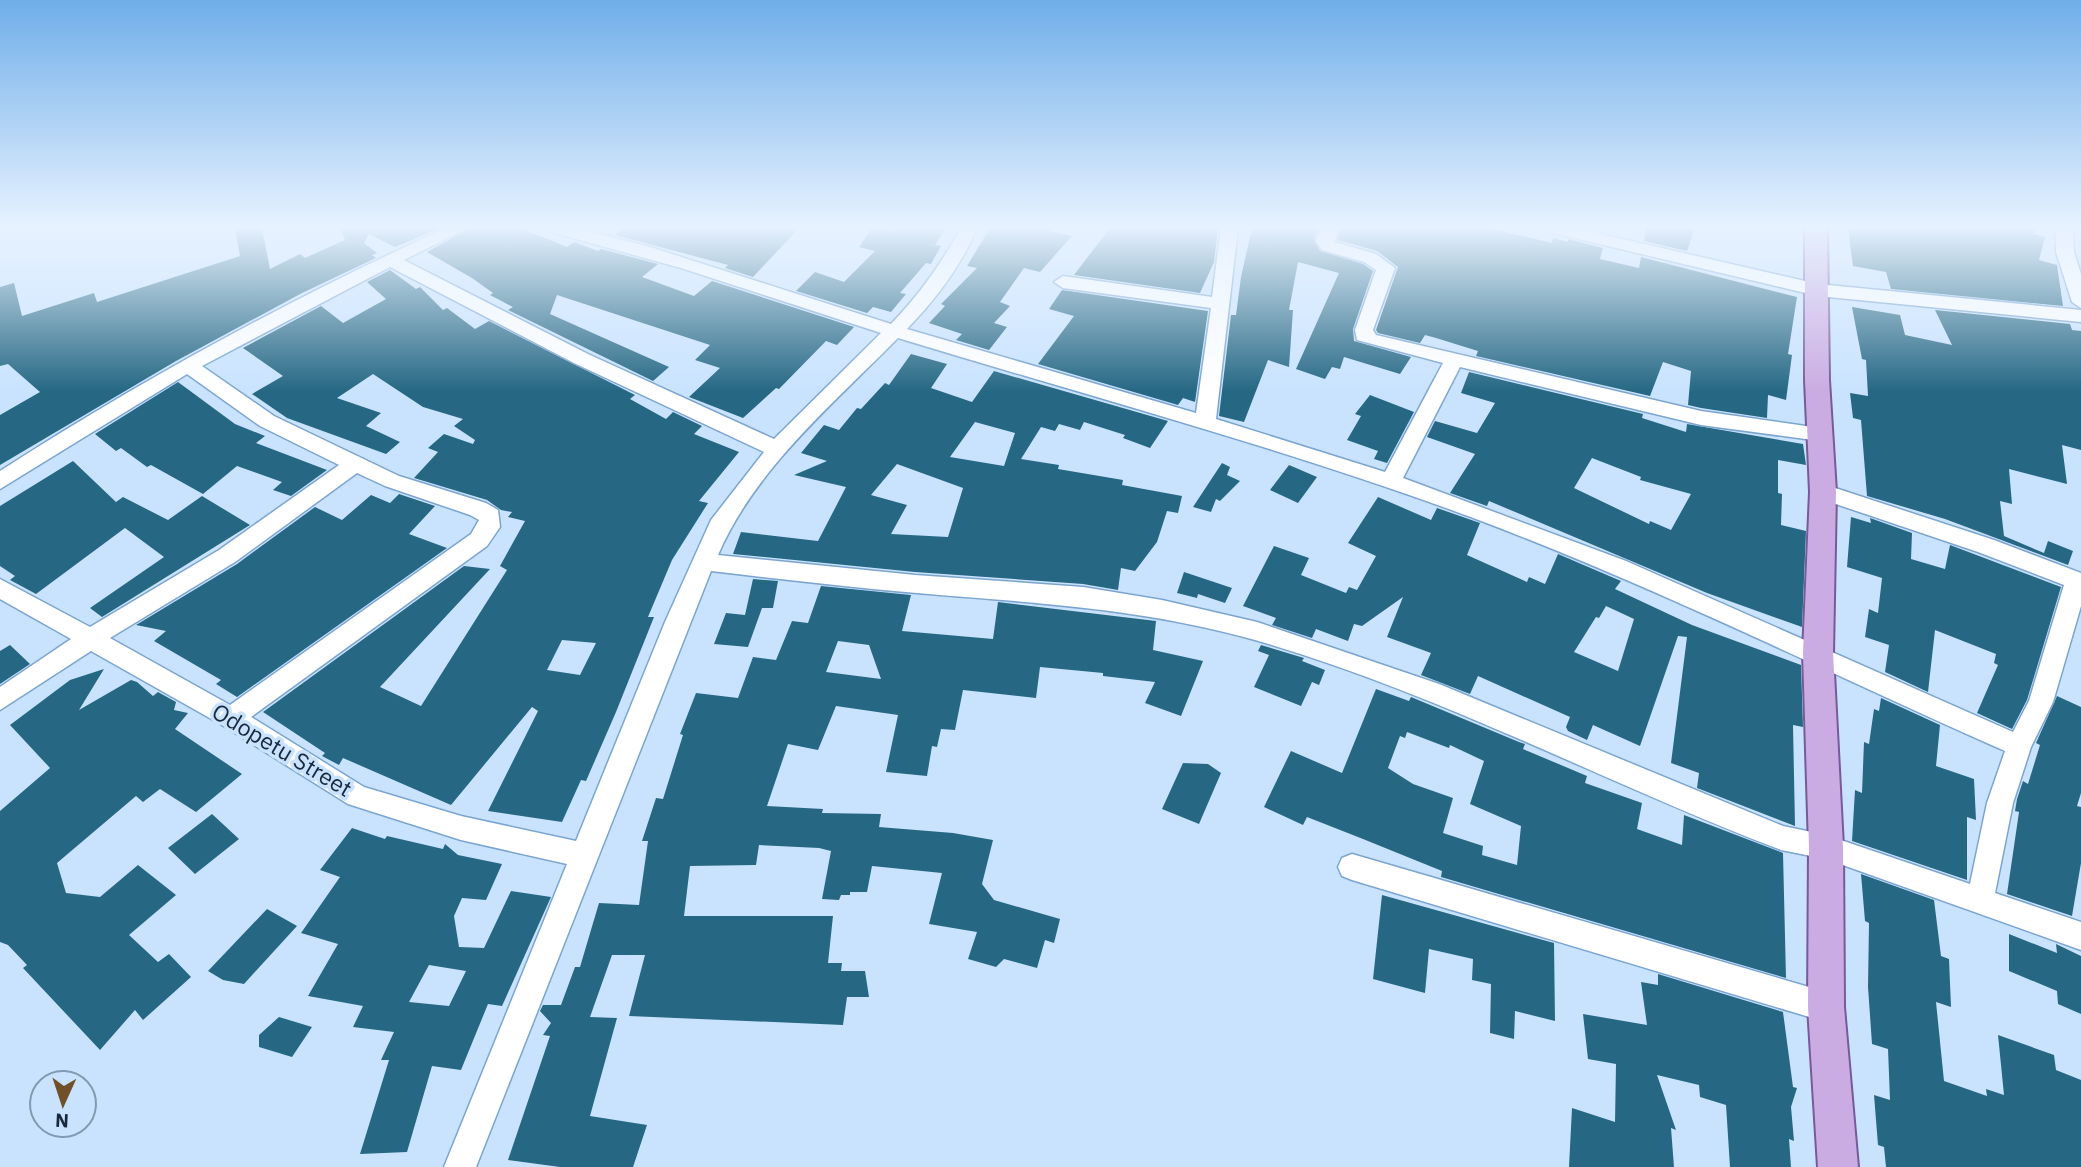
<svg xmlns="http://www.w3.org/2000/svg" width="2081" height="1167" font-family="'IBM Plex Sans',sans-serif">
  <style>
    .building { fill: #266884; fill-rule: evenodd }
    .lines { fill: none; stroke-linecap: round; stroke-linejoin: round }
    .minor-casing { stroke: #7ba5d0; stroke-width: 3 }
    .major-casing { stroke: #765a9b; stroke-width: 4 }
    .minor { fill: #fff; fill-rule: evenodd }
    .major { fill: #cbace2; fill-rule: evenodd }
    .labels { text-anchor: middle; stroke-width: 7; stroke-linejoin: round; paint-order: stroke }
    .street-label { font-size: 23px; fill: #18293b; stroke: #c9e3ff }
  </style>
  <rect width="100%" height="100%" fill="#c9e3ff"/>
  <!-- building -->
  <g class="building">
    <polygon points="235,228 262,228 270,269 300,254 305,258 345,240 340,228 441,228 395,247 369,234 364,243 377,253 372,255 376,258 302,293 176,361 0,465 0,415 40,392 8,364 0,366 0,287 14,283 22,316 94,293 97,302 240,256"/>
    <polygon points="470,228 521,228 567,247 574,242 598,251 601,249 658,264 642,277 694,296 712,281 854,327 837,345 826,341 779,389 776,388 743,418 689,397 720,368 695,360 710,345 557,295 550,314 669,367 653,381 508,310 513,307 490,295 493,293 472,278 427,252"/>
    <polygon points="624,228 799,228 753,277 725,268 728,265 615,235"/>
    <polygon points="872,228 892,231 895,228 946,228 935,245 941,246 931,264 926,263 900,293 906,294 891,312 873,307 867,313 796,291 815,272 844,282 875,251 859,247"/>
    <polygon points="990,228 1050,228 1049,231 1072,236 1040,272 1024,268 1000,302 1010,306 994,323 1007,327 989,350 956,340 962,334 929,323 945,306 941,304 977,268 967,266"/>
    <polygon points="1110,228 1218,228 1214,262 1200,293 1074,275"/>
    <polygon points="1252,228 1319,228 1314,240 1320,251 1363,264 1373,271 1353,329 1354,341 1411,357 1400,374 1344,357 1340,369 1332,367 1325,379 1296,369 1339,273 1298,262 1289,310 1293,310 1289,367 1268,360 1244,422 1219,416 1231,315 1236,315 1241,277"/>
    <polygon points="1340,228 1489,228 1552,243 1553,238 1568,242 1568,239 1603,248 1600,259 1639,268 1641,257 1797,297 1788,354 1792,355 1786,400 1768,395 1767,418 1701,408 1688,405 1691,371 1663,362 1650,396 1476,356 1478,351 1436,338 1425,335 1420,343 1378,333 1376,330 1398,267 1377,251 1338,240"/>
    <polygon points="1646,228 1695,228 1687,251 1644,241"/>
    <polygon points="1848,228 2035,228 2034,234 2045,237 2039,260 2057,265 2063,306 1891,289 1886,272 1853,266"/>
    <path d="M390 270 416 289 420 287 443 310 447 308 475 329 489 321 635 395 630 399 666 419 673 412 702 426 694 434 739 452 699 501 708 503 672 560 648 617H654L616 712 586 781 581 780 562 822 488 811 538 711 532 707 451 805 343 758 339 765 322 756 325 753 263 712 464 566 490 569 380 687 421 706 507 570 500 566 525 521 508 517 512 512 501 510 487 500 414 478 438 452 428 448 444 434 473 444 475 440 454 426 463 419 423 407 373 374 337 398 381 413 366 426 400 442 386 454 287 418 252 394 283 376 243 348 321 306 343 323 386 299 367 282ZM562 640 596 643 580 675 547 670Z"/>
    <polygon points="1062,290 1208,311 1195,402 1183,398 1178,405 1038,364 1074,316 1049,309"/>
    <polygon points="1852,307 1900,315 1905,335 1952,345 1935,310 2070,324 2072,330 2081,331 2081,450 2062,445 2067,484 2009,469 2012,504 2000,501 2004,536 2044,553 2048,541 2073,551 2068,565 1945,519 1867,496 1861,420 1853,418 1850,393 1868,396 1866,360 1862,359"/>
    <path d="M911 354 947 364 931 388 972 402 994 371 1168 421 1150 448 1123 438 1125 435 1084 422 1080 430 1059 424 1055 431 1041 427 1021 459 1059 465 1058 469 1123 480 1122 485 1182 496 1178 513 1167 511 1157 542 1135 571 1121 568 1118 590 1083 584 915 572 733 554 741 532 818 541 846 487 794 475 827 461 801 453 824 425 839 430 857 408 861 409 885 383 889 385ZM975 422 1015 433 1004 466 950 457ZM897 464 963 488 948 537 891 534 907 505 871 495Z"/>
    <path d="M1469 372 1643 414 1642 418 1686 432 1687 424 1803 444 1806 465 1778 460V493L1782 494 1781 525 1806 531 1802 627 1707 593 1489 501 1487 506 1450 493 1475 454 1427 437 1435 421 1477 433 1495 403 1461 393ZM1592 458 1641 477 1640 480 1691 494 1671 530 1650 521 1649 524 1574 488Z"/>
    <polygon points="178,382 235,424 265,436 256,443 327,470 291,496 273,490 282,482 237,466 203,494 151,465 147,467 121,448 116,451 95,434"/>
    <polygon points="1370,395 1414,412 1387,463 1374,459 1378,451 1347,440 1361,416 1355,414"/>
    <polygon points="73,461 116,502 123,497 168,520 202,496 250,525 102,617 90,608 164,557 125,528 36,594 10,580 15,576 0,566 0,506"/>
    <polygon points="1222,463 1230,467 1227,475 1240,481 1220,501 1216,499 1211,512 1193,507"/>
    <polygon points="1289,465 1317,477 1298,503 1270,490"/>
    <polygon points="399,494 435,506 409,534 447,548 237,697 216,684 221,680 154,641 166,631 136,625 237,564 315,507 342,520 371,495 390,503"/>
    <path d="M1378 497 1431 520 1437 508 1480 523 1467 555 1527 582 1529 577 1545 584 1558 554 1621 581 1615 589 1692 625 1801 665 1803 727 1793 725 1795 826 1697 788 1699 773 1671 763 1687 637 1678 636 1640 746 1593 725 1587 740 1568 731 1566 727 1570 717 1478 676 1470 694 1421 675 1431 653 1387 637 1403 597 1362 626 1354 624 1348 641 1316 629 1312 638 1272 625 1276 618 1243 606 1274 546 1309 558 1301 575 1346 593 1349 587 1357 590 1376 556 1348 543ZM1606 606 1634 619 1618 671 1574 652 1596 617 1599 618Z"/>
    <polygon points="1851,517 1871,523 1870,518 1912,533 1911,559 1945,569 1950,545 2061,587 2027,700 2012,729 1977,713 1998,665 1994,663 1996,654 1935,630 1928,692 1885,672 1889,645 1865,637 1869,609 1878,613 1882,578 1847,567"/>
    <polygon points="1184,572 1232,588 1225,603 1198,594 1197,598 1177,593"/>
    <polygon points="753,579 778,581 773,608 762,608 748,647 714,644 726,613 745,615"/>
    <path d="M821 586 911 595 902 631 993 639 998 602 1156 621 1153 650 1203 661 1181 716 1145 703 1155 682 1103 676V673L1040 667 1036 698 963 690 955 730 941 729 937 747 932 746 927 776 886 772 898 715 836 706 818 750 788 744 767 806 823 809 822 813 881 814 879 827 953 833 993 840 982 884 994 900 1060 919 1054 943 1045 940 1037 968 1004 959 996 967 968 959 977 932 929 924 942 873 872 866 867 892H850V895H841L839 900 822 899 831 851 819 848 759 845 756 865 690 866 684 916H833L828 963H842L841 971H865L869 997H847L843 1025 629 1016 645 955H612L590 1017 617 1018 590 1116 647 1125 633 1167H560L508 1160 550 1036 543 1035 551 1023 540 1011 543 1005H561L575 967H580L599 903 639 905 648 841H642L656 798 663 799 683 735 680 734 696 693 738 698 753 657 776 660 792 621 808 623ZM838 641 869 645 881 679 826 672Z"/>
    <polygon points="10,645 30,664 0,684 0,651"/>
    <polygon points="1261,645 1304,658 1302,661 1325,670 1319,685 1312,682 1301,706 1254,687 1269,655 1258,651"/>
    <polygon points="104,669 79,710 131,680 137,682 153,696 158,692 176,702 174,710 188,713 175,729 242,774 196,812 160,789 143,802 136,796 57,863 66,893 100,897 138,865 176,895 129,935 158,962 169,954 191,977 143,1020 135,1010 100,1050 23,968 27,965 8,945 0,942 0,811 50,768 10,725 70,680"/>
    <path d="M1376 689 1409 701 1411 697 1519 742 1525 744 1523 749 1587 776 1585 783 1642 803 1637 829 1682 845 1684 815 1783 853 1786 978 1441 877 1442 871 1363 839 1307 817 1303 825 1264 807 1291 751 1342 773ZM1407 732 1449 748 1450 745 1484 761 1470 804 1521 826 1517 865 1482 855 1483 846 1443 833 1453 798 1413 784 1388 768 1400 736 1405 738Z"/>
    <polygon points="2057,696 2081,707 2081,793 2077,806 2081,807 2081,863 2072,916 2007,894 2019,812 2015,811 2017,799 2023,781 2028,784 2040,745 2036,743"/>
    <polygon points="1881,698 1940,725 1936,766 1974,779 1976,820 1967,817 1967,880 1852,841 1855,790 1862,793 1864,742 1869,744 1874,709 1879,711"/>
    <polygon points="1183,763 1208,764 1221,773 1199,824 1162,809"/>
    <polygon points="212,814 239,839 195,874 168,848"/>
    <path d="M352 828 385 839 387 836 443 849 445 844 458 855 502 864 486 900 462 898 454 916 459 947 484 948 511 891 551 897 502 1006 488 1004 461 1070 432 1066 407 1152 360 1154 389 1060H381L394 1032 353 1027 363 1006 308 996 338 944 301 933 340 877 320 870ZM429 965 466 971 449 1006 409 1002Z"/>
    <polygon points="1861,874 1934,900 1941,956 1949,959 1951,1007 1936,1002 1944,1081 1987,1096 1986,1089 2004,1095 1998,1035 2054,1055 2056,1070 2081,1080 2081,1167 1886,1167 1884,1147 1878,1145 1874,1095 1890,1100 1888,1049 1872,1044 1868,987 1869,923 1865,921"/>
    <polygon points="1382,895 1554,943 1555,1021 1515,1011 1514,1039 1490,1033 1491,984 1472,980 1473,959 1429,949 1425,993 1373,979"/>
    <polygon points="267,909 297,926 244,984 223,980 208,971"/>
    <polygon points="2009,934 2057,953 2056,944 2081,956 2081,1014 2058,1004 2057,991 2009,971"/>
    <polygon points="1658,974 1783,1012 1793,1087 1797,1088 1791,1107 1794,1141 1789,1139 1791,1167 1730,1167 1726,1105 1700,1097 1699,1085 1657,1075 1676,1130 1671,1128 1674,1167 1569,1167 1572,1108 1615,1122 1616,1064 1588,1059 1583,1014 1647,1025 1641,982 1658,985"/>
    <polygon points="279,1017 312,1027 292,1057 259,1047 259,1035"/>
  </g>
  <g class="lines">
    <defs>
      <g id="minor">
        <path d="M446 228H468L404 260 588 354 774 439 881 333 681 268 551 232 549 228H576L650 247 891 324C920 294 941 264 961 228H977C961 266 936 299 907 329L1196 413 1211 308 1063 288 1054 282 1063 276 1212 297 1221 228H1238L1216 419 1385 472 1443 363 1357 340 1355 330 1376 270 1364 262 1322 250 1316 241 1322 228H1338L1335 242 1376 254 1395 268 1373 330 1376 335 1701 411 1827 429 1830 434 1820 441 1701 425 1460 367 1403 478 1626 561 2013 732 2029 701 2064 585 1978 552 1815 497 1812 492 1815 487 1823 484 1994 540 2081 573V606L2053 702 2031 747 2013 803 1995 893 2081 922V950L1826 859 1781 850C1605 783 1437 692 1255 640 1142 608 1033 603 917 593 848 587 779 579 711 571L476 1167H444L567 864 461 840 348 804 222 725 91 651 0 710V687L71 639 0 599V579L90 627 219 550 339 465 260 426 187 374 0 489V471C143 379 292 298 446 228ZM390 267 574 363 764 452 711 520 665 622 576 841 461 816 364 787 251 717 487 546 500 527 498 510 486 503 399 476 274 416 202 366ZM898 338C1091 397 1288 449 1476 519 1656 587 1829 673 2005 751L1987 803 1970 884 1826 835 1783 826 1439 684 1257 622 1162 600 1083 587 915 575 718 555C755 469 833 404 898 338ZM357 473 385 486 470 515 479 520 471 534 230 705 110 638 235 562Z"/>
        <polygon points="1546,228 1575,228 1818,284 2081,310 2081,322 1818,296 1549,232"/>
        <polygon points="2056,228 2073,228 2074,252 2081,274 2081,308 2072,302 2056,252"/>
        <polygon points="1352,854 1826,992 1836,997 1841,1007 1836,1017 1826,1022 1352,880 1342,876 1338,867 1342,858"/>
      </g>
      <polygon id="major" points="1805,228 1827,228 1829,380 1836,492 1833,653 1843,847 1844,1007 1858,1167 1818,1167 1808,1007 1809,847 1803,653 1810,492 1805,380"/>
    </defs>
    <!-- minor casing -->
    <use href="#minor" class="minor-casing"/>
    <!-- major casing -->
    <use href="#major" class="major-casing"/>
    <!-- minor -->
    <use href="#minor" class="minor"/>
    <!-- major -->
    <use href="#major" class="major"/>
  </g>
  <!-- sky -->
  <linearGradient id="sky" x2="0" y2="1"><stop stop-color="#6faee9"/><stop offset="0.58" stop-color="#e7f2ff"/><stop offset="1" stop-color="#e7f2ff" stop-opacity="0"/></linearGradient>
  <rect width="2081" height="391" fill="url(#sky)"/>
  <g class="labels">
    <!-- street labels -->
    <g class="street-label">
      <text transform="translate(282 750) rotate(31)" y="8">Odopetu Street</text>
    </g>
  </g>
  <!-- north arrow -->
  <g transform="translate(63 1104) rotate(183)"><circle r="33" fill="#c9e3ff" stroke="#8299b1" stroke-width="2"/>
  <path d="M0-5L12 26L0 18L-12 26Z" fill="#714f27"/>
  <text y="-10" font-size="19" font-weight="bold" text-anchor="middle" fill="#18293b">N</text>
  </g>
</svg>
